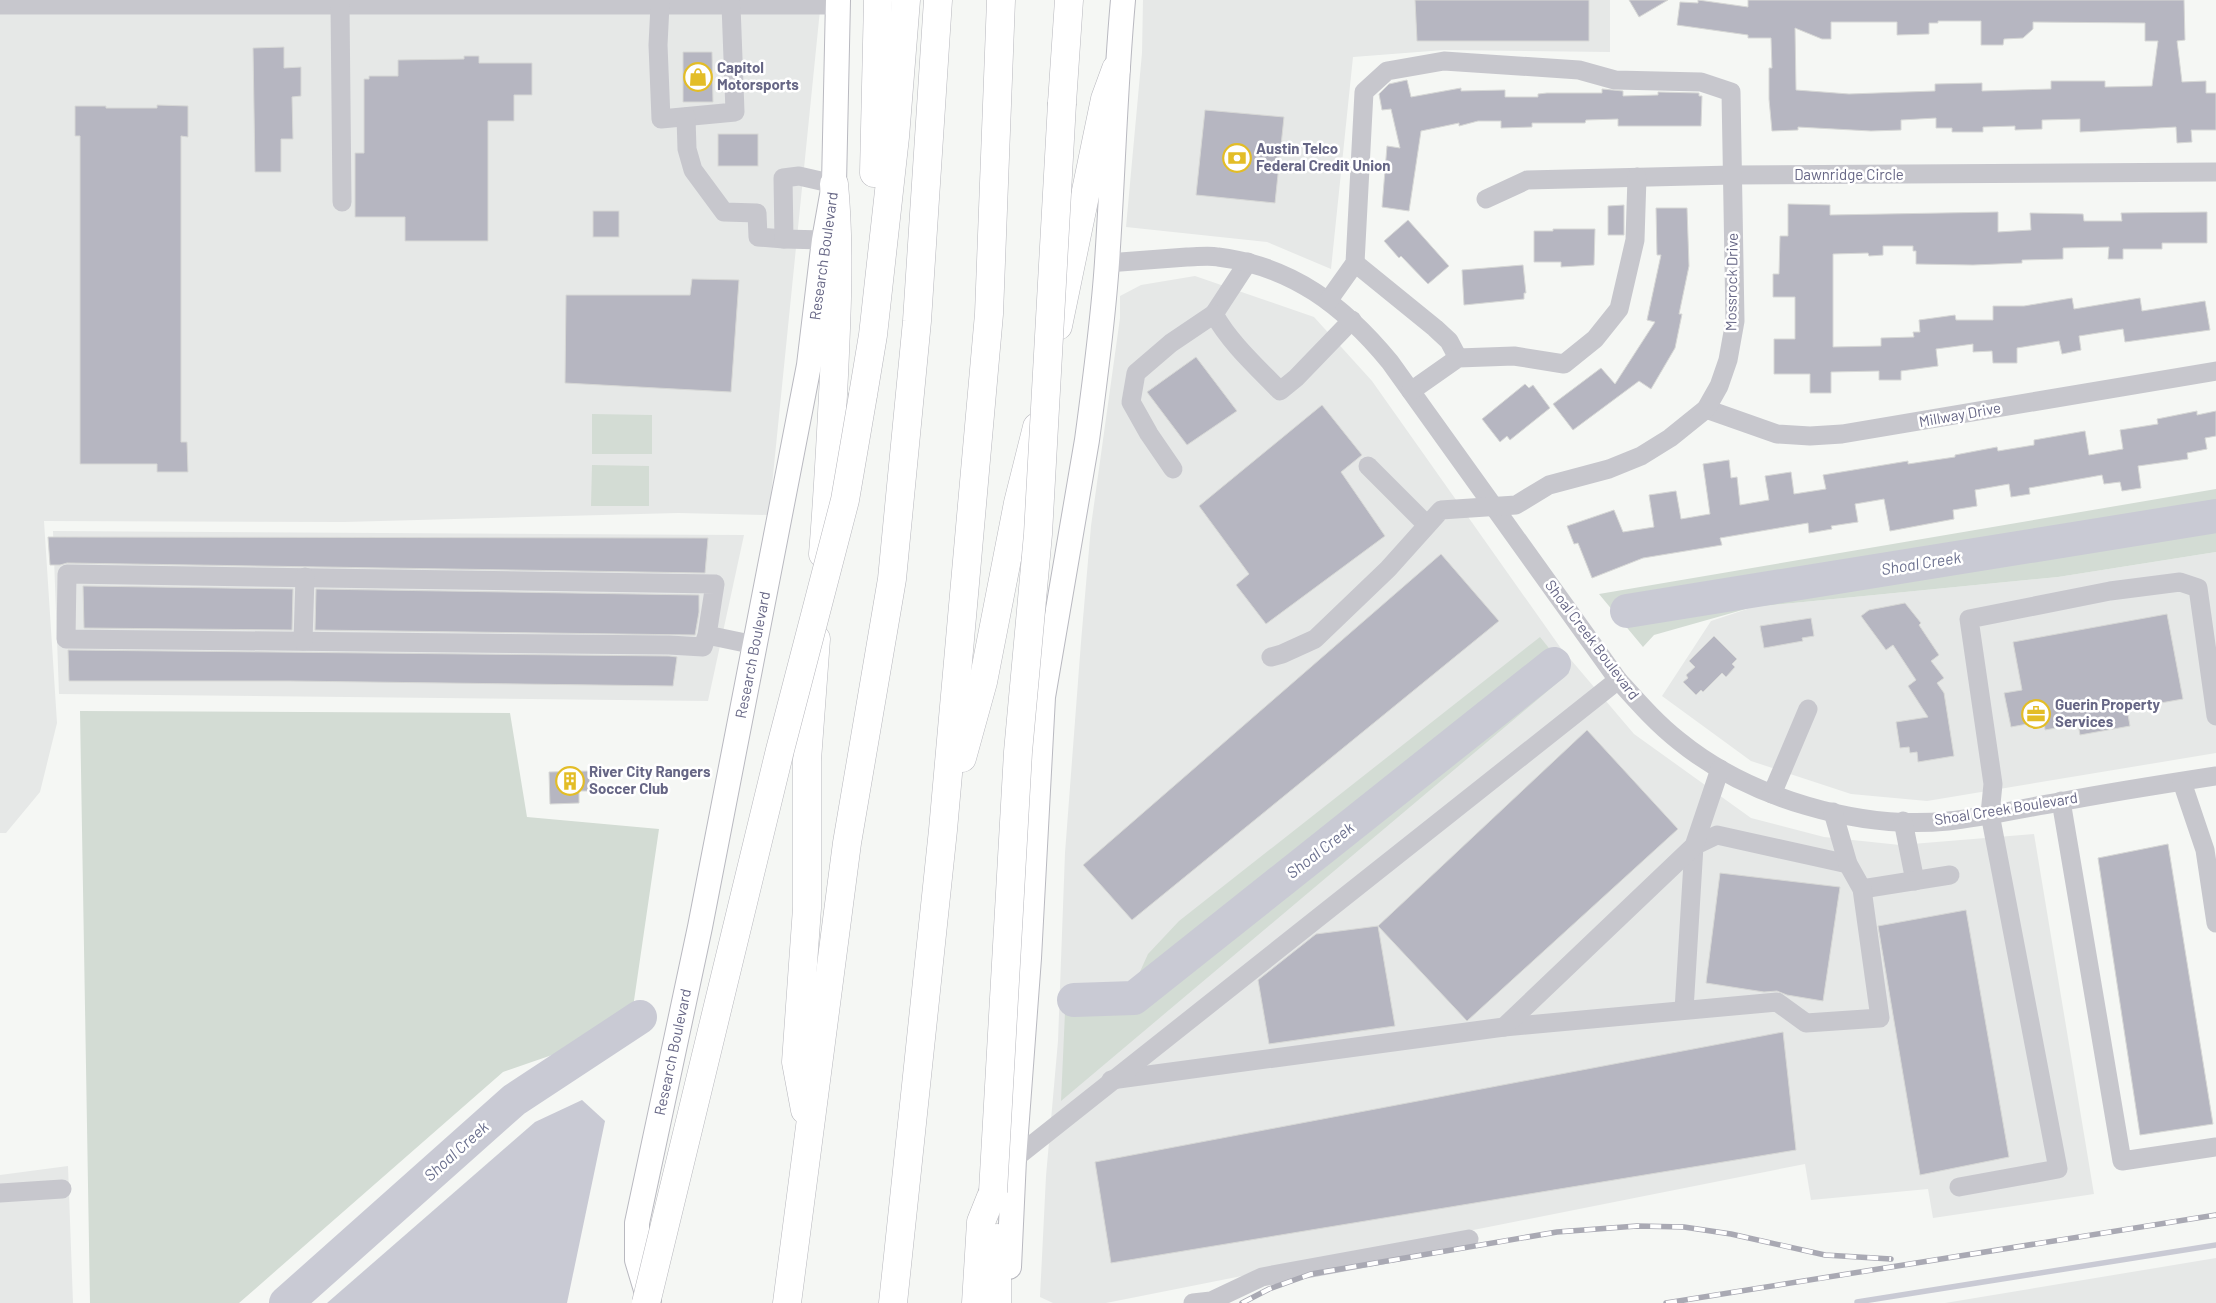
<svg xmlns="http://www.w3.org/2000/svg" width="2216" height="1303" font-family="Barlow,sans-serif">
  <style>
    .built { fill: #e6e8e7 }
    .green { fill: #d3dcd4 }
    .water { fill: #c9cad4 }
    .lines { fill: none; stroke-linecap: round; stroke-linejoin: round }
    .stream { stroke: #c9cad4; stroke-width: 5.5 }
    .river { stroke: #c9cad4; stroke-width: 34 }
    .building { fill: #b6b6c1; stroke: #d7d8d6; fill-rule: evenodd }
    .major-casing { stroke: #b9b9c0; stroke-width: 26 }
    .highway-casing { stroke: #b7b7bd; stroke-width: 29 }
    .minor { stroke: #c7c7cd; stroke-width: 19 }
    .major { stroke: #fff; stroke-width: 24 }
    .highway { stroke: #fff; stroke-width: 28 }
    .rail-casing { stroke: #a9a9b3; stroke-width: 5.5 }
    .rail { stroke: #fff; stroke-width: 4; stroke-dasharray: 11; stroke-linecap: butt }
    .highway-bridge-casing { stroke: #b7b7bd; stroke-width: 29; stroke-linecap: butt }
    .highway-bridge { stroke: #fff; stroke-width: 28 }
    .labels { text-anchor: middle; stroke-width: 5; stroke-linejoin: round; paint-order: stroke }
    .poi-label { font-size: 15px; font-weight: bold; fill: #666685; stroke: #fff; text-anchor: start }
    .street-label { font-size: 15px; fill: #666685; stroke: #fff }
    .water-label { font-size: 16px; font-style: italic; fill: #6c718f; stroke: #fff }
  </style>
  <rect width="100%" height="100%" fill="#f5f7f4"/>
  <!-- built -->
  <g class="built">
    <polygon points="0,0 821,0 769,515 678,513 344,522 44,521 57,723 40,792 6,833 0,833"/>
    <polygon points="1143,0 1610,0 1610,52 1444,50 1353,57 1331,269 1267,242 1126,227 1142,53"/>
    <polygon points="1195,276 1314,317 1372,381 1560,647 1634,734 1751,818 1824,837 1900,845 2034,834 2094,1194 1933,1218 1928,1189 1811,1200 1805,1164 1106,1303 1053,1303 1040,1297 1046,1176 1058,1041 1065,853 1081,642 1091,526 1120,318 1120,296 1141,285"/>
    <polygon points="53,531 744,535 708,701 59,694"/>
    <polygon points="2216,552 2216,753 1927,801 1851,794 1751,761 1662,696 1711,621 1753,607 2058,577"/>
    <polygon points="68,1166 73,1303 0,1303 0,1175"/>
    <polygon points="2216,1258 2216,1303 1945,1303"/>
  </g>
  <!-- green -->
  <g class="green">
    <polygon points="592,414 652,415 652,454 592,454"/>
    <polygon points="592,465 649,466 649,506 591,506"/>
    <polygon points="2216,489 2216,552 2058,577 1753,607 1654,635 1643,647 1599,594"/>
    <polygon points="1540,637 1569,673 1061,1101 1066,990 1115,993 1133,987 1148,954 1179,921"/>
    <polygon points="80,711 510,713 527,817 659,829 630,1028 503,1072 239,1303 90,1303"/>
  </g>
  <!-- water -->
  <polygon class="water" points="582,1100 605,1121 567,1303 327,1303 535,1122"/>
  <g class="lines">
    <!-- stream -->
    <polyline class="stream" points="1857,1302 2216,1245"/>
    <!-- river -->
    <g class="river">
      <polyline points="1627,611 2216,516"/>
      <polyline points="1074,1000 1134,998 1554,664"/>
      <polyline points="286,1303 514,1100 640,1017"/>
    </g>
  </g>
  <!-- building -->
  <g class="building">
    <polygon points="1415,0 1589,0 1589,41 1417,41"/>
    <polygon points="1629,0 1668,0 1639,17"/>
    <path d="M1698 0 1748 7V0H2184L2185 40 2177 41 2182 82 2206 81V93H2216V130H2191L2192 142 2177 143 2176 127 2080 132V119L2042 120V129L2015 130V126L1983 127V132H1952V128H1936V118L1901 120V130L1871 131 1798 127V130L1772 131 1769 99V68H1772L1771 38H1748V35L1677 25 1680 2 1698 3ZM1938 21H1981V45H2003L2004 39 2023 38 2033 29V22L2145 23V41H2158L2152 86 2105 87V81H2051V89L1982 91V83L1935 84V91L1849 94 1796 90 1795 28 1822 39H1831V22H1897V35L1929 34V23H1938Z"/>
    <polygon points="284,47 284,68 301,67 301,96 292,97 293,139 281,139 281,172 255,172 253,48"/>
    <polygon points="683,52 712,52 713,102 683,102"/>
    <polygon points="464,56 479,56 479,63 532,63 532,95 514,95 514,121 488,121 488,241 405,241 405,217 355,217 355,153 364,153 364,79 369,79 369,76 398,76 398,60 464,59"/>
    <polygon points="1407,80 1411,97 1461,88 1461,91 1505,90 1505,97 1538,97 1538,94 1547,93 1602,93 1602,89 1623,91 1623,96 1658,95 1658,92 1699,93 1699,96 1702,96 1701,126 1618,126 1618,119 1586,120 1585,123 1532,123 1532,127 1501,128 1501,121 1478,121 1459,126 1459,123 1421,131 1409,211 1382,207 1387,146 1400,148 1391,109 1382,110 1379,94 1389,84"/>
    <polygon points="157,105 188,106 188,137 181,136 181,442 187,442 188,472 157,472 157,464 80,464 80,136 75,136 75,106 106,106 106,108 157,108"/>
    <polygon points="1205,110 1284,117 1275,203 1196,195"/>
    <rect x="718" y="134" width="40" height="32"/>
    <polygon points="1788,204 1830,205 1830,215 1998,212 1998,232 2031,230 2030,213 2083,214 2084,221 2122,221 2121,213 2207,212 2207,243 2162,243 2162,249 2123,249 2123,259 2108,259 2109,247 2063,248 2063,259 2022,260 2022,263 1973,265 1916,264 1916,251 1913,251 1913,246 1883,246 1883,255 1869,256 1868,253 1833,254 1833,347 1881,346 1881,338 1914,337 1913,332 1920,332 1919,320 1955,315 1956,320 1993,320 1993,306 2024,306 2072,298 2074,309 2140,298 2142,311 2205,301 2210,330 2125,342 2123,329 2079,336 2081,350 2062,354 2059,341 2017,348 2017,363 1993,363 1992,351 1973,352 1973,344 1936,349 1938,366 1901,371 1901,380 1879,380 1879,371 1831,372 1831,393 1810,393 1810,374 1774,374 1774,339 1795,339 1795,297 1773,297 1773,274 1779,274 1780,236 1788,236"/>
    <polygon points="1624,205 1624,235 1608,235 1608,206"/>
    <polygon points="1656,208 1687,208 1689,266 1679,314 1682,314 1675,348 1651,389 1639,381 1573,430 1553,404 1601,368 1615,384 1655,322 1647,320 1661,255 1657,255"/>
    <rect x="593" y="211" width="26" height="26"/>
    <polygon points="1408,220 1449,266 1428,284 1401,256 1399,258 1384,241"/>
    <polygon points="1553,229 1595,229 1594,265 1561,267 1561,262 1534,262 1534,231 1553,231"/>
    <polygon points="1523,265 1526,293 1524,293 1524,299 1464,305 1462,270"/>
    <polygon points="692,279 739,280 731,392 565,383 566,295 690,295"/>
    <polygon points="1196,357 1237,411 1187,445 1147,392"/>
    <polygon points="1525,384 1529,388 1533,385 1550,408 1510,440 1507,436 1500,442 1482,419"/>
    <polygon points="1322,405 1362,455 1341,472 1385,536 1266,624 1236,585 1249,574 1199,506"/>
    <polygon points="2197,411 2197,415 2216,411 2216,436 2205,438 2207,449 2187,453 2188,459 2138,466 2141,488 2122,491 2120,482 2104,484 2102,475 2029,488 2030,494 2011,497 2009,484 1975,490 1977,506 1953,510 1954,519 1890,531 1884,499 1855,504 1858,522 1831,526 1832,529 1809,533 1808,523 1720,538 1722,545 1643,558 1592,578 1578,543 1574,544 1567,526 1614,510 1623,532 1654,527 1649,495 1676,491 1681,519 1710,514 1703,464 1729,460 1731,478 1737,477 1740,505 1769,500 1765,476 1791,472 1794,494 1826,489 1823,475 1908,461 1908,464 1955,457 1955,455 1997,447 1998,451 2034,445 2034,440 2085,431 2089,455 2123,449 2120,430 2158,424 2157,419"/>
    <polygon points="48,537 708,538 705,573 67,563 60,565 50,565"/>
    <polygon points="1441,554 1499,621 1132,920 1083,865"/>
    <polygon points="83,586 293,589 292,630 84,628"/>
    <polygon points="316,589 699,595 699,612 695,635 315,630"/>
    <polygon points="1905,603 1921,623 1919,625 1939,655 1931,661 1944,678 1937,683 1944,693 1954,756 1918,762 1917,752 1910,753 1909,747 1900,748 1896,722 1928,717 1908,686 1916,680 1893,645 1886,650 1861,616 1869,610"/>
    <polygon points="2167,614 2183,699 2127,709 2130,726 2080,735 2078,724 2045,730 2044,721 2011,727 2004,693 2022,690 2013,642"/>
    <polygon points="1811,618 1814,636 1802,638 1803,641 1764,648 1760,626"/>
    <polygon points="1714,636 1737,659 1732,664 1735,667 1726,677 1722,673 1703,692 1701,690 1696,695 1683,682 1688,678 1686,675 1695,667 1689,661"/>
    <polygon points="68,650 669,656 677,657 673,686 290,681 69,681"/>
    <polygon points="1587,730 1678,829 1467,1021 1378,926"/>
    <polygon points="589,771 590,791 579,791 579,803 550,804 549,772"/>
    <polygon points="2168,844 2213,1124 2140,1135 2098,858"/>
    <polygon points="1720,873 1840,887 1823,1001 1787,995 1777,991 1764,992 1706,983"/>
    <polygon points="1966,910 2009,1157 1920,1175 1878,926"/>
    <polygon points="1378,926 1395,1026 1269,1044 1258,980 1316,934"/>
    <polygon points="1783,1032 1796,1150 1111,1263 1095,1162"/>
  </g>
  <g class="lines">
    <defs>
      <g id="major">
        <path d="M1009 1267 1014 1159 1029 958 1043 697 1087 440C1095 381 1103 322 1107 262 1113 175 1115 87 1123 0"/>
        <polyline points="649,1300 637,1260 637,1223 700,927 809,365 824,240 834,184 838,0"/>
      </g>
      <g id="highway">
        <polyline points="1062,103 1069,0"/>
        <polyline points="874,173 878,0"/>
        <polyline points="1058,326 1105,99 1116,69"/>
        <polyline points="863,395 873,335 895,137 906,0"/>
        <path d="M823 554C828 494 831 435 834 375 837 311 840 247 834 184"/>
        <polyline points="962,758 983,682 1018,503 1037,427"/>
        <polyline points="805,1110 796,1062 807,908 807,760 816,639"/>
        <polyline points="787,1303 847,843 892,579 917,321 938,0"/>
        <polyline points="893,1303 943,830 989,314 1001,0"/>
        <polyline points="976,1303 981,1222 993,1192"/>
        <polyline points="997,1303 997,1238"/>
      </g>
    </defs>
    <!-- major casing -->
    <use href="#major" class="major-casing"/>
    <!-- highway casing -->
    <use href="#highway" class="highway-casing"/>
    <!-- minor -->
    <g class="minor">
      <polyline points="0,5 837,5"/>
      <polyline points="340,5 342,202"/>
      <polyline points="660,5 658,45 661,119 735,112 731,5"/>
      <polyline points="686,117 687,149 693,170 724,212 757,213 758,237 784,239"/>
      <polyline points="1486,199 1527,180 1732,175 2216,172"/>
      <polyline points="824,240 784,239 783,178 799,176 834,184"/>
      <path d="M1248 262 1214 314C1230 343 1257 367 1280 391L1296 378 1352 320"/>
      <path d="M1107 263C1134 261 1161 259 1187 257 1197 257 1208 255 1218 257 1292 266 1344 306 1390 362L1618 680C1637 701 1656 723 1679 741 1749 798 1859 830 1948 821 1985 817 2023 808 2060 802 2112 792 2164 784 2216 776"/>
      <polyline points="1355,263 1435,328 1449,341 1458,358"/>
      <polyline points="1411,391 1458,358 1514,356 1564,364 1595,339 1619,309 1635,240 1637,177"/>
      <polyline points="1706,409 1777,434 1810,436 1842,434 2216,371"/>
      <polyline points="1368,466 1427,525"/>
      <polyline points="1173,469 1149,434 1131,402 1136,373 1171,343 1214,314"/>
      <polyline points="707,635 715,584 67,574 66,639 669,645 703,647 707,635 755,645"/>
      <polyline points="303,641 305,577"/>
      <polyline points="1271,657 1282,654 1315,639 1388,569 1441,510 1516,505 1549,485 1609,469 1641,456 1670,438 1706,409 1719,386 1728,360 1735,321 1731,92 1701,82 1615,80 1579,70 1444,61 1387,71 1364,92 1355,263 1328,301"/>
      <polyline points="2182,782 2205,850 2216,923"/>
      <polyline points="1772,794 1808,709"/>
      <polyline points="2061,801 2122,1161 2216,1147"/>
      <polyline points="1903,821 1915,881"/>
      <polyline points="1862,889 1950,875"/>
      <polyline points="1684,1010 1694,846 1717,835 1848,864"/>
      <polyline points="1504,1027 1777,1002 1806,1023 1880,1018 1862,889 1848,864 1833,812"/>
      <polyline points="1111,1080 1504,1027 1694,846 1720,769"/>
      <polyline points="1014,1159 1618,680"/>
      <polyline points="1959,1187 2058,1169 1990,814 1993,784 1969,619 2110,591 2180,582 2198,588 2216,716"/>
      <polyline points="0,1193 62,1189"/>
      <polyline points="1193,1303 1211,1301 1262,1277 1469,1239"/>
    </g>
    <!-- major -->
    <use href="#major" class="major"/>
    <!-- highway -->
    <use href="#highway" class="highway"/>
    <defs>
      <g id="rail">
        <polyline points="1242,1303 1269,1289 1311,1274 1557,1232 1637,1226 1684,1227 1731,1234 1825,1255 1891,1259"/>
        <polyline points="1666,1303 2216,1215"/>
      </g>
    </defs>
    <!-- rail casing -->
    <use href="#rail" class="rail-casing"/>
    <!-- rail -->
    <use href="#rail" class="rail"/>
    <defs>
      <g id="highway-bridge">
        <polyline points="993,1192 1018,752 1038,534 1062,103"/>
        <polyline points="646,1303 780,750 845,500 863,395"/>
      </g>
    </defs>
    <!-- highway-bridge casing -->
    <use href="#highway-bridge" class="highway-bridge-casing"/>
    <!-- highway-bridge -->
    <use href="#highway-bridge" class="highway-bridge"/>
  </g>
  <!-- icons -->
  <defs>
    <symbol id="shop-ring" viewBox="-11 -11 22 22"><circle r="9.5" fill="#fff" stroke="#e3bd27" stroke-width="1.5"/><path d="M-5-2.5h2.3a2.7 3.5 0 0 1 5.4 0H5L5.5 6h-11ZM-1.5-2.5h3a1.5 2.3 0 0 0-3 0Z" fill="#e3bd27"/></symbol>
    <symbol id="bank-ring" viewBox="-11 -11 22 22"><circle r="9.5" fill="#fff" stroke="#e3bd27" stroke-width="1.5"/><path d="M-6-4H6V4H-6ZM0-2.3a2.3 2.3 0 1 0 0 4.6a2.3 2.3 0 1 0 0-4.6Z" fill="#e3bd27"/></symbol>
    <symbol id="office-ring" viewBox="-11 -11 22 22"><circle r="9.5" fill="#fff" stroke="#e3bd27" stroke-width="1.5"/><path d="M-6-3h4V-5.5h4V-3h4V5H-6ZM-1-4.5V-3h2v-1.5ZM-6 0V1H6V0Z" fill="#e3bd27"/></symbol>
    <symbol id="building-ring" viewBox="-11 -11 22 22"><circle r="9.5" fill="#fff" stroke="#e3bd27" stroke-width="1.5"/><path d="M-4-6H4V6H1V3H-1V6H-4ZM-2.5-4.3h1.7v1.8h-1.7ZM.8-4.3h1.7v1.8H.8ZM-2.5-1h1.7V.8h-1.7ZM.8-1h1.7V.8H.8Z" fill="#e3bd27"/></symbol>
  </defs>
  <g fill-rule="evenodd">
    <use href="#shop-ring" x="682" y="61" width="32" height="32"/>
    <use href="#bank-ring" x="1221" y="142" width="32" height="32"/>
    <use href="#office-ring" x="2020" y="698" width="32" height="32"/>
    <use href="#building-ring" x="554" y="765" width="32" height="32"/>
  </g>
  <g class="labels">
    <!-- poi labels -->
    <g class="poi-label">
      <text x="717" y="73">Capitol<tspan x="717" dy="17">Motorsports</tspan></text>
      <text x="1256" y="154">Austin Telco<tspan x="1256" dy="17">Federal Credit Union</tspan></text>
      <text x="2055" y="710">Guerin Property<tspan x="2055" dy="17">Services</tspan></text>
      <text x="589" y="777">River City Rangers<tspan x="589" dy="17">Soccer Club</tspan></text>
    </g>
    <!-- street labels -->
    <g class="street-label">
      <text x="1849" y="180">Dawnridge Circle</text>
      <text transform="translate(824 256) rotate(-82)" y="5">Research Boulevard</text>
      <text transform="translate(1732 282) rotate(-89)" y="5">Mossrock Drive</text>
      <text transform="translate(1960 415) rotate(-10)" y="5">Millway Drive</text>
      <text transform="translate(1592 640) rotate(53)" y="5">Shoal Creek Boulevard</text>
      <text transform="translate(753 655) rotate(-79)" y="5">Research Boulevard</text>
      <text transform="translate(2006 809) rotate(-9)" y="5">Shoal Creek Boulevard</text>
      <text transform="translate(673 1052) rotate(-78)" y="5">Research Boulevard</text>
    </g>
    <!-- water labels -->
    <g class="water-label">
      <text transform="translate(1921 563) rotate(-9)" y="6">Shoal Creek</text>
      <text transform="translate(1320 850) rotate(-38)" y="6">Shoal Creek</text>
      <text transform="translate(456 1151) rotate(-42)" y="6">Shoal Creek</text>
    </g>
  </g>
</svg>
